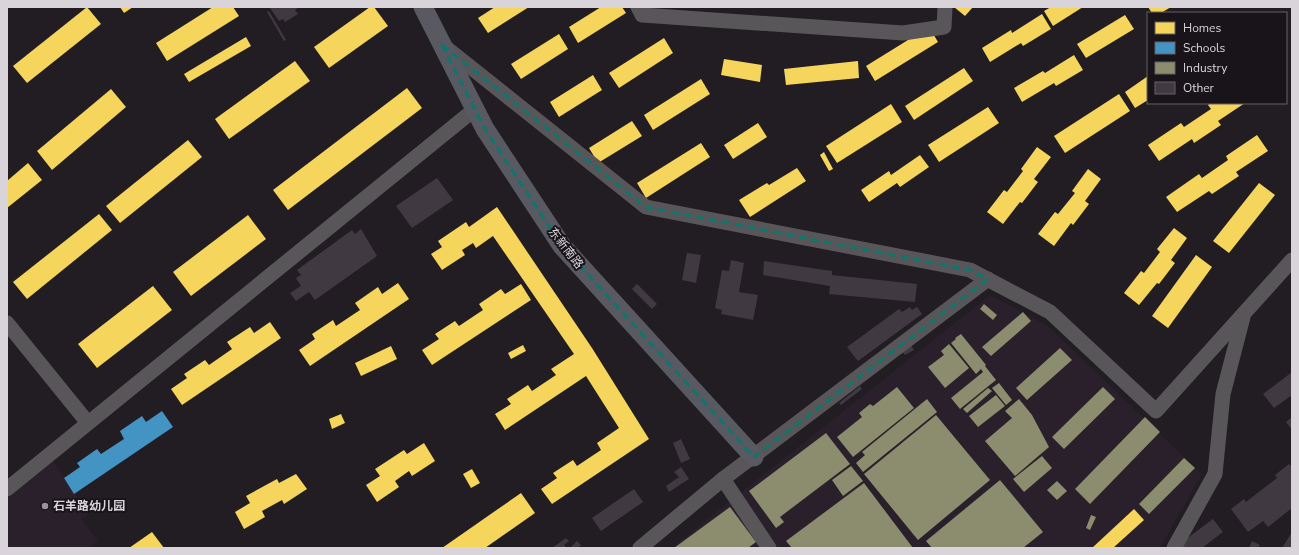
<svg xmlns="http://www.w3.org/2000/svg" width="1299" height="555" font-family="'Nunito Sans','Noto Sans SC',sans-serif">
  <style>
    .built { fill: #29202b }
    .homes { fill: #f6d55c }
    .schools { fill: #4393c3 }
    .industry { fill: #8c8c6e }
    .building { fill: #403941 }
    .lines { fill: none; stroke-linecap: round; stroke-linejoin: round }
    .minor { stroke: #595659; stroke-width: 15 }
    .major { stroke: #585961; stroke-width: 19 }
    .marked { fill: none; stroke: #0f766e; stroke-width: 3; stroke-dasharray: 8 5; stroke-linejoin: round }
    .poi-dot { fill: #99949a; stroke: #19131a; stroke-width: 1.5 }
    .labels { text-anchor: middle; stroke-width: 4; stroke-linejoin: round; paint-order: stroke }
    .street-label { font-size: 12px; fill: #d9d4da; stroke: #19131a }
    .poi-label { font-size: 12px; font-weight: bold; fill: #d9d4da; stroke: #19131a; text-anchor: start }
  </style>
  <rect width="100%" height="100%" fill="#211d22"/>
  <!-- built -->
  <g class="built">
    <polygon points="990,295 1048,326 1202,474 1160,548 671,548"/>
    <polygon points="53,461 88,514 81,519 98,541 89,548 7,548 7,499"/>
  </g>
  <!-- homes -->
  <g class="homes">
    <polygon points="87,7 101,24 27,83 13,66"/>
    <polygon points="120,7 133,7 124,13"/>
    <polygon points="213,7 233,7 239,16 167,61 156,43"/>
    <polygon points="370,7 374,7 388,26 329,68 314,47"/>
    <polygon points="495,7 529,7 488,33 478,18"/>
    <polygon points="601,7 622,7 626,13 578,43 569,27"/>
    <polygon points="954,7 973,7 965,16"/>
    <polygon points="1051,7 1083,7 1053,26 1044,11"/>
    <polygon points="1148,7 1171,7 1161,13 1152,13"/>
    <polygon points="1042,14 1051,29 1023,46 1021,43 990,62 982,48 1011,30 1012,33"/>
    <polygon points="1125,15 1134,29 1086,58 1077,44"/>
    <polygon points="929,27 938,42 875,81 866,66"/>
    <polygon points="559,34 568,49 521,79 511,64"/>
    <polygon points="246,37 251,46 189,82 184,74"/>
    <polygon points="664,38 673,53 619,88 609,73"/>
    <polygon points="1074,55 1083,70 1056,86 1054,83 1022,102 1014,88 1043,71 1045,73"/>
    <polygon points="724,59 762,65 760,82 721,75"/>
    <polygon points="295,61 310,81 229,139 215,119"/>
    <polygon points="858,61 859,78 786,85 784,69"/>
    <polygon points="964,68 973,81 914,120 905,106"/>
    <polygon points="593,75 602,90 559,117 550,102"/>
    <polygon points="1148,76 1148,100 1135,108 1125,92"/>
    <polygon points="701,79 710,94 653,130 644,115"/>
    <polygon points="407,88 422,108 288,210 273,190"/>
    <polygon points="111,89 126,107 52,170 37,151"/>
    <polygon points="1119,94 1130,111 1065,153 1054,136"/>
    <polygon points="1210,103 1245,103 1218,121 1221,125 1194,143 1192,139 1159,161 1148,145 1181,123 1184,127 1211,109 1208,105"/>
    <polygon points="891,104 902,122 837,163 826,146"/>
    <polygon points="988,107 999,123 939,162 928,145"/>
    <polygon points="632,121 642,136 598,163 589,148"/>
    <polygon points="758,123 767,137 733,159 724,145"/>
    <polygon points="1257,135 1268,151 1236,172 1239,176 1212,194 1209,191 1177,212 1166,197 1199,174 1202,178 1228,160 1226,156"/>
    <polygon points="188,140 202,157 120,223 106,206"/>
    <polygon points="701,143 710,157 646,198 637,183"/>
    <polygon points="1037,147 1051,157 1034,179 1038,182 1022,203 1020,202 1003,224 987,212 1004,190 1007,192 1023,171 1021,169"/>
    <polygon points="824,152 833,169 829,171 820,155"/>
    <polygon points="920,155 929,167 900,187 897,183 869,202 861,190 889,171 891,175"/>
    <polygon points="28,163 42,180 7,208 7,181"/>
    <polygon points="797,168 806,181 750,217 739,200 767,183 769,185"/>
    <polygon points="1088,169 1101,179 1085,201 1089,204 1073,225 1071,223 1054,246 1038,234 1055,212 1058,214 1075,193 1072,191"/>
    <polygon points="1259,183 1275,195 1229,253 1213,241"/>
    <polygon points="497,207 592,348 649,439 552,504 541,489 557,478 553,473 573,460 577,466 601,450 597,443 619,428 586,376 505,430 495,414 511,404 507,399 528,385 532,391 556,375 551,369 574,354 493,236 476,248 473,243 462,250 465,255 442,270 431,254 442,247 438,241 466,222 469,227"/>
    <polygon points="99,214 112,230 27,299 13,282"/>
    <polygon points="248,215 266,239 191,296 173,272"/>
    <polygon points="1174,228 1187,238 1171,260 1175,263 1159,284 1157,283 1139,305 1124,293 1141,271 1144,273 1160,252 1157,249"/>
    <polygon points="1196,255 1212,267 1168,328 1152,316"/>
    <polygon points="398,283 409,299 310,366 299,350 315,339 312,334 333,320 336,326 360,310 355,303 378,287 382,294"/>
    <polygon points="521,284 531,300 432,365 422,350 439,339 435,334 455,321 459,326 483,310 479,304 501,289 505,294"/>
    <polygon points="153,286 172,310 97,368 78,344"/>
    <polygon points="270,322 281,338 182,405 171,389 187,378 184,374 205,360 209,365 232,349 227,342 250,327 254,333"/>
    <polygon points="523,345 526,351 511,359 508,353"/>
    <polygon points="391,346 397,359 361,376 355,363"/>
    <polygon points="341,414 345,423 332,429 329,419"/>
    <polygon points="424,443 435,461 412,476 409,471 395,481 399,487 377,502 366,485 380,476 375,469 404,450 407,454"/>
    <polygon points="472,469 480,483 471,488 463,474"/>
    <polygon points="296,474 307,489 284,504 282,500 262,511 265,517 244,529 235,512 250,503 246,496 277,479 279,483"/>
    <polygon points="521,493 535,513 485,548 442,548"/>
    <polygon points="1134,509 1144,520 1113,548 1092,548"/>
    <polygon points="152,532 164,548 129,548"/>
  </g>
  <!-- schools -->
  <polygon class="schools" points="162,411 173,427 74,494 64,478 80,467 77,463 97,449 101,454 124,439 120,431 142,416 146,422"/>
  <!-- industry -->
  <g class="industry">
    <polygon points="984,304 997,315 993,320 980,309"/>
    <polygon points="1023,312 1031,321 991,356 982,347"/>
    <polygon points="961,334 986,365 985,366 996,380 960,409 951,398 983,372 981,369 976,374 951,343 956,339 955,338"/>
    <polygon points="949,344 969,368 945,388 928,367 944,355 941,351"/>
    <polygon points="1060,348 1072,360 1027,400 1016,388"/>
    <polygon points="999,383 1012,400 1006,405 992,388"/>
    <polygon points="897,387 914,408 853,457 837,437 862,417 859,413 870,404 873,406"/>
    <polygon points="1103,387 1115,399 1064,449 1052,437"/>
    <polygon points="988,388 992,391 967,413 963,409"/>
    <polygon points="996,395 1005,406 978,427 969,416"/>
    <polygon points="927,399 937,412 863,472 856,463 865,455 862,452"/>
    <polygon points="1019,399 1032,415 1049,447 1015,476 985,441 1012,418 1005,411"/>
    <polygon points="936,415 990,480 918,540 864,474"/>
    <polygon points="1145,417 1160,432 1090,504 1075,489"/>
    <polygon points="826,433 850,464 780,517 784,522 776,528 749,491"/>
    <polygon points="1042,456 1052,468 1024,492 1013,479"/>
    <polygon points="1184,458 1195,468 1149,514 1139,504"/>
    <polygon points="851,466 863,481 843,496 832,480"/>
    <polygon points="1000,480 1043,532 1023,548 932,548 926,541"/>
    <polygon points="1057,481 1067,491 1057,500 1047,490"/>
    <polygon points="864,483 913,548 792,548 786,541"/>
    <polygon points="730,507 756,542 748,548 674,548"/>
    <polygon points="1091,515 1096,517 1090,530 1086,528"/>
  </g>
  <!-- building -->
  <g class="building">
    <polygon points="299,7 295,10 298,14 285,22 283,19 279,21 270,8"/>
    <polygon points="269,11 286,40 284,41 267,12"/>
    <polygon points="437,178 453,200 412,228 396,206"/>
    <polygon points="361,229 377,256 315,300 309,292 296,301 290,293 301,286 296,278 301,275 297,270 352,230 355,234"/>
    <polygon points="687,253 701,255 696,283 682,280"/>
    <polygon points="731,260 744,263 739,292 758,295 753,320 721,314 722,310 715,308 722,270 729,271"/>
    <polygon points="764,261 832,271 832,275 917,284 915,302 829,294 830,286 763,275"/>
    <polygon points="637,284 657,304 652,309 632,289"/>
    <polygon points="910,307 912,310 917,307 922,314 858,361 847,347 899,309 902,312"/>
    <polygon points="910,344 914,350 905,355 901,350"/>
    <polygon points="1292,372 1292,395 1274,408 1263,394"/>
    <polygon points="860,386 862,389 841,405 839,403"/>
    <polygon points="1292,417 1292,430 1286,422"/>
    <polygon points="681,439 690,459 681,463 673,443"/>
    <polygon points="1289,464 1292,467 1292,508 1268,527 1263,521 1248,532 1231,509 1244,499 1246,502 1277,478 1275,475"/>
    <polygon points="681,467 689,479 669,492 666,486 679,477 674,472"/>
    <polygon points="634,489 643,502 601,531 592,518"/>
    <polygon points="1213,519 1223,532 1202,548 1174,548"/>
    <polygon points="1292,532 1292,548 1282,548"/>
    <polygon points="566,538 569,541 564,545 567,548 552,548"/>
    <polygon points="577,541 581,545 578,548 570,548"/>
    <polygon points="1252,541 1260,545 1258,548 1249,548"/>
  </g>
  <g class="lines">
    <!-- minor -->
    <g class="minor">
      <polyline points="638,7 642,15 903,33 944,27 945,7"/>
      <polyline points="444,46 646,207 970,270 1050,312 1156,411 1292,260"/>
      <polyline points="7,323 88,423"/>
      <polyline points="723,479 988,279"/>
      <polyline points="7,489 475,109"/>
      <polyline points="640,548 723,479 769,548"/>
      <polyline points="1174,548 1215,474 1223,394 1243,317"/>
    </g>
    <!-- major -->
    <polyline class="major" points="423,7 485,129 562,246 754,457"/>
  </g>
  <!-- marked area -->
  <path class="marked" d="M442 45 646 207 970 270 988 279 754 457 562 246 485 129Z"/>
  <!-- markers -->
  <circle class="poi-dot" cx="45" cy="506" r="4"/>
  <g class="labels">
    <!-- street labels -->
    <g class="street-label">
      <text transform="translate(566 248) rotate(52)" y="4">东新南路</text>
    </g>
    <!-- poi labels -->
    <g class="poi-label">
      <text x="53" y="510">石羊路幼儿园</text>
    </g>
  </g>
  <!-- border -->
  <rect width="1299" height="555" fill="none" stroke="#d9d4da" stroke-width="16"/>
  <!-- legend -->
  <rect x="1147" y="12" width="140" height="92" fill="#19131a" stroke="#666067"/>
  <rect x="1155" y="22" width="20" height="12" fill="#f6d55c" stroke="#666067"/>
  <text x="1183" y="32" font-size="12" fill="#d9d4da">Homes</text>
  <rect x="1155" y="42" width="20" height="12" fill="#4393c3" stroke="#666067"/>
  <text x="1183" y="52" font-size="12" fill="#d9d4da">Schools</text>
  <rect x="1155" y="62" width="20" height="12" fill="#8c8c6e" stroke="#666067"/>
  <text x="1183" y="72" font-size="12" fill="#d9d4da">Industry</text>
  <rect x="1155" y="82" width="20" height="12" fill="#403941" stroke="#666067"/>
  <text x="1183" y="92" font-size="12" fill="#d9d4da">Other</text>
</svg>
